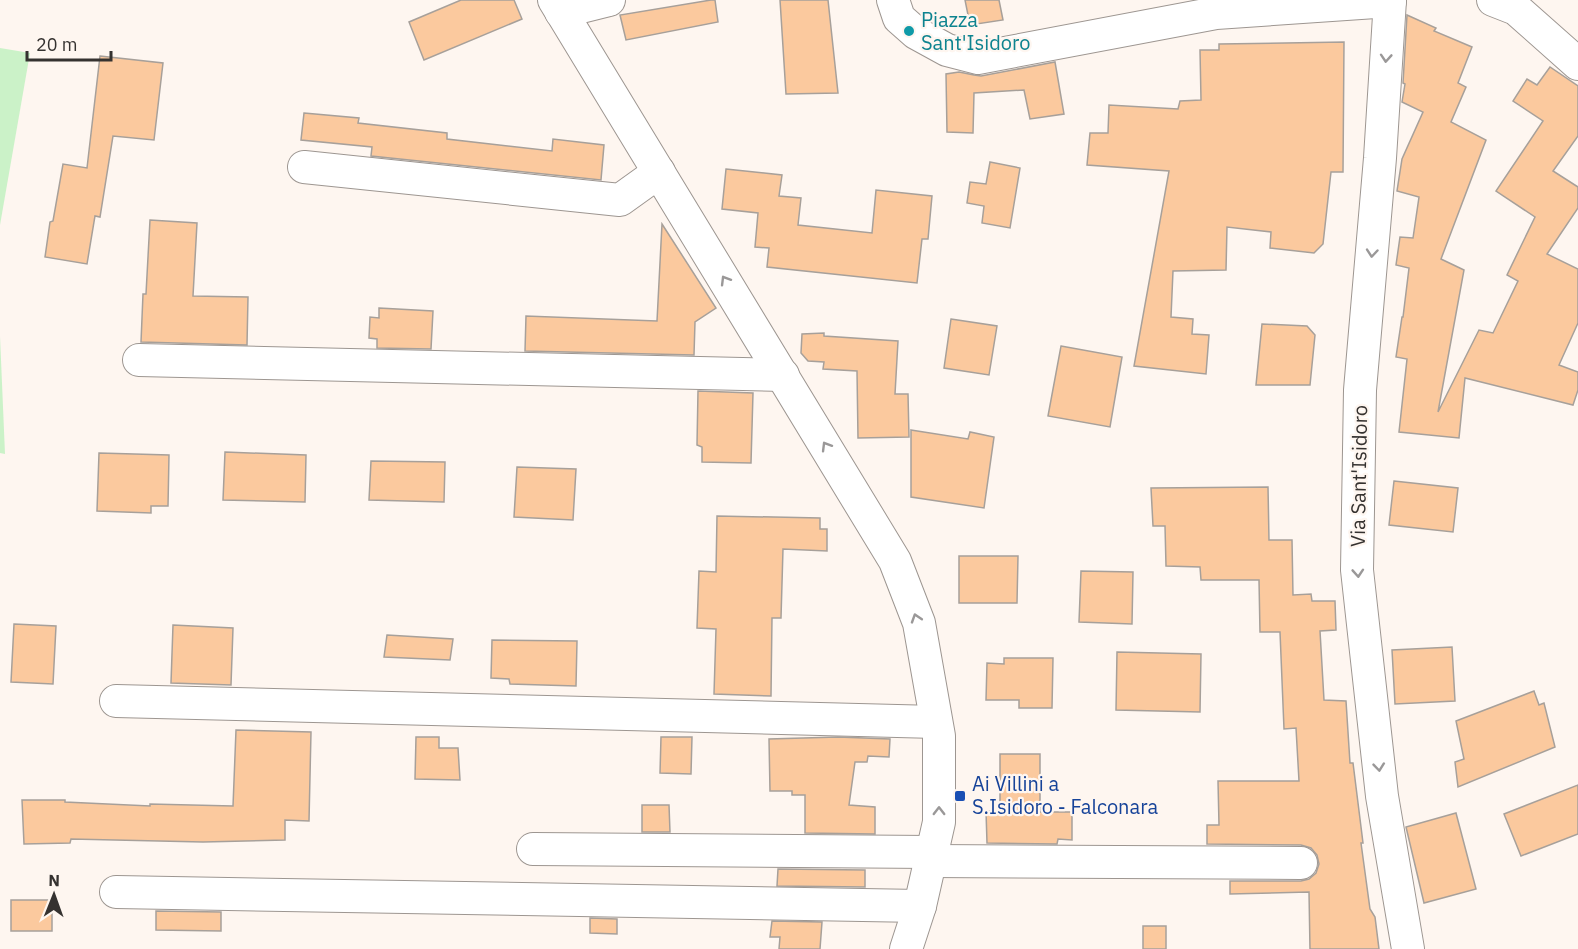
<svg xmlns="http://www.w3.org/2000/svg" width="1578" height="949" font-family="'IBM Plex Sans',sans-serif">
  <style>
    .green { fill: #cbf2c8 }
    .building { fill: #fbc99e; stroke: #a7a09a; stroke-width: 1.5 }
    .lines { fill: none; stroke-linecap: round; stroke-linejoin: round }
    .minor-casing { stroke: #9d9691; stroke-width: 34 }
    .minor { stroke: #fff; stroke-width: 32 }
    .oneway { stroke: #9a9898 }
    .culture-dot { fill: #0f9aa8; stroke: #fef6f0; stroke-width: 2 }
    .transit-dot { fill: #1a4fb4; stroke: #fef6f0; stroke-width: 2 }
    .labels { text-anchor: middle; stroke-width: 4.5; stroke-linejoin: round; paint-order: stroke }
    .culture-label { font-size: 20px; fill: #0d838f; stroke: #fef6f0; text-anchor: start }
    .street-label { font-size: 20px; fill: #353230; stroke: #fef6f0 }
    .transit-label { font-size: 20px; fill: #164399; stroke: #fef6f0; text-anchor: start }
  </style>
  <rect width="100%" height="100%" fill="#fef6f0"/>
  <!-- green -->
  <g class="green">
    <polygon points="0,48 30,53 0,225"/>
    <polygon points="0,336 5,454 0,453"/>
  </g>
  <!-- building -->
  <g class="building">
    <polygon points="461,0 514,0 522,19 424,60 409,22"/>
    <polygon points="711,0 715,0 718,22 626,40 620,15"/>
    <polygon points="780,0 828,0 838,93 786,94"/>
    <polygon points="965,0 999,0 1003,20 970,25"/>
    <polygon points="1407,15 1436,28 1434,31 1472,47 1458,83 1466,87 1451,122 1486,140 1441,259 1464,270 1438,412 1479,330 1493,333 1518,281 1507,275 1535,217 1496,191 1543,121 1513,101 1527,79 1537,85 1550,67 1578,86 1578,136 1553,171 1578,187 1578,208 1547,254 1578,269 1578,323 1559,365 1578,372 1578,390 1573,405 1465,378 1459,438 1399,432 1407,359 1396,357 1402,317 1403,317 1409,268 1396,265 1400,237 1413,238 1419,197 1397,191 1402,159 1423,112 1402,102 1405,84 1403,83"/>
    <polygon points="1344,42 1343,172 1331,172 1323,244 1314,253 1270,248 1271,232 1227,227 1226,270 1173,271 1171,317 1193,319 1192,334 1209,335 1206,374 1134,366 1169,171 1087,165 1090,133 1108,133 1109,105 1178,109 1180,101 1201,100 1200,50 1219,50 1219,44"/>
    <polygon points="100,56 163,63 154,140 113,136 100,217 95,216 87,264 45,257 50,222 53,221 63,164 87,168"/>
    <polygon points="1055,62 1064,114 1030,119 1024,90 974,93 973,133 947,132 946,74 959,72 974,75 981,76"/>
    <polygon points="304,113 359,118 358,123 447,133 447,139 552,151 553,139 604,145 601,180 371,156 372,147 301,140"/>
    <polygon points="990,162 1020,168 1010,228 982,223 984,206 967,203 970,182 986,184"/>
    <polygon points="726,169 782,175 779,196 801,198 798,225 872,233 876,190 932,196 928,239 922,239 917,283 767,267 769,248 755,247 758,213 722,209"/>
    <polygon points="150,220 197,223 193,296 248,297 247,345 141,342 143,294 146,294"/>
    <polygon points="662,224 716,308 695,322 694,355 525,351 526,316 657,321"/>
    <polygon points="379,308 433,311 431,349 377,348 377,339 369,338 370,317 379,318"/>
    <polygon points="951,319 997,326 989,375 944,368"/>
    <polygon points="1262,324 1307,326 1315,335 1310,385 1256,385"/>
    <polygon points="824,333 824,336 898,341 895,394 908,394 909,437 858,438 857,371 823,369 824,362 808,361 801,353 802,334"/>
    <polygon points="1061,346 1122,357 1110,427 1048,416"/>
    <polygon points="698,391 753,393 751,463 702,462 702,447 697,445"/>
    <polygon points="911,430 968,439 970,432 994,437 984,508 911,497"/>
    <polygon points="225,452 306,455 305,502 223,500"/>
    <polygon points="99,453 169,455 168,506 151,506 151,513 97,511"/>
    <polygon points="371,461 445,462 444,502 369,500"/>
    <polygon points="517,467 576,469 573,520 514,517"/>
    <polygon points="1394,481 1458,488 1453,532 1389,525"/>
    <polygon points="1268,487 1269,540 1292,540 1293,595 1311,594 1312,601 1335,601 1336,630 1320,631 1324,700 1346,701 1350,763 1353,763 1363,843 1361,843 1370,909 1375,917 1379,949 1310,949 1309,892 1230,894 1230,881 1301,881 1309,879 1316,873 1319,864 1317,855 1311,848 1301,845 1207,844 1207,825 1219,825 1218,781 1299,781 1296,728 1284,729 1280,632 1260,632 1259,580 1201,580 1200,567 1166,566 1165,526 1153,526 1151,488"/>
    <polygon points="717,516 820,518 820,529 827,529 827,551 783,549 781,618 772,618 771,696 714,694 716,629 697,628 699,571 716,572"/>
    <polygon points="959,556 1018,556 1017,603 959,603"/>
    <polygon points="1081,571 1133,572 1132,624 1079,622"/>
    <polygon points="14,624 56,626 53,684 11,682"/>
    <polygon points="173,625 233,628 231,685 171,683"/>
    <polygon points="387,635 453,639 450,660 384,657"/>
    <polygon points="492,640 577,641 576,686 510,684 509,679 491,678"/>
    <polygon points="1452,647 1455,701 1395,704 1392,650"/>
    <polygon points="1117,652 1201,654 1200,712 1116,710"/>
    <polygon points="1004,658 1053,658 1052,708 1019,708 1019,700 986,700 987,663 1004,664"/>
    <polygon points="1534,691 1539,705 1544,703 1555,747 1458,787 1455,762 1464,759 1456,721"/>
    <polygon points="236,730 311,732 309,821 285,820 285,840 203,842 71,839 70,843 24,844 22,800 65,800 65,802 150,806 150,804 233,806"/>
    <polygon points="416,737 439,737 439,748 458,748 460,780 415,779"/>
    <polygon points="661,737 692,737 691,774 660,773"/>
    <polygon points="838,737 890,739 889,757 868,756 867,762 855,762 849,805 875,807 875,834 805,833 805,795 792,795 792,791 770,791 769,739"/>
    <polygon points="1000,754 1040,754 1040,812 1072,812 1072,840 1058,839 1057,844 987,843 986,811 1000,811"/>
    <polygon points="1578,785 1578,834 1521,856 1504,814"/>
    <polygon points="642,805 669,805 670,832 642,832"/>
    <polygon points="1456,813 1476,889 1424,903 1406,827"/>
    <polygon points="778,869 865,870 865,887 777,886"/>
    <rect x="11" y="900" width="41" height="31"/>
    <polygon points="156,911 221,912 221,931 156,930"/>
    <polygon points="590,918 617,919 617,934 590,933"/>
    <polygon points="772,921 822,922 820,949 779,949 780,937 770,937"/>
    <rect x="1143" y="926" width="23" height="23"/>
  </g>
  <g class="lines">
    <defs>
      <g id="minor">
        <polyline points="554,0 895,561 919,623 939,736 939,822 920,906 906,949"/>
        <polyline points="893,0 899,18 916,33 947,50 978,58 1216,13 1390,1"/>
        <polyline points="1390,0 1380,158 1360,390 1357,570 1382,796 1408,949"/>
        <polyline points="1493,0 1516,9 1578,64"/>
        <polyline points="561,12 609,0"/>
        <polyline points="304,167 620,200 659,172"/>
        <polyline points="139,360 783,375"/>
        <polyline points="116,701 936,722"/>
        <polyline points="533,849 932,852"/>
        <polyline points="930,861 1301,863"/>
        <polyline points="116,892 920,906"/>
      </g>
    </defs>
    <!-- minor casing -->
    <use href="#minor" class="minor-casing"/>
    <!-- minor -->
    <use href="#minor" class="minor"/>
  </g>
  <!-- one-way arrows -->
  <defs><path id="oneway-chevron" d="M-2-3.5L2.5 0L-2 3.5" fill="none" stroke-width="1.6" stroke-linecap="round" stroke-linejoin="round" transform="scale(1.5)"/></defs>
  <g class="oneway">
    <use href="#oneway-chevron" transform="translate(1386 58) rotate(94)"/>
    <use href="#oneway-chevron" transform="translate(1372 253) rotate(95)"/>
    <use href="#oneway-chevron" transform="translate(725 280) rotate(-121)"/>
    <use href="#oneway-chevron" transform="translate(826 446) rotate(-121)"/>
    <use href="#oneway-chevron" transform="translate(1358 573) rotate(86)"/>
    <use href="#oneway-chevron" transform="translate(916 618) rotate(-108)"/>
    <use href="#oneway-chevron" transform="translate(1379 767) rotate(84)"/>
    <use href="#oneway-chevron" transform="translate(939 811) rotate(-90)"/>
  </g>
  <!-- markers -->
  <circle class="culture-dot" cx="909" cy="31" r="6"/>
  <rect class="transit-dot" x="954" y="790" width="12" height="12" rx="3"/>
  <g class="labels">
    <!-- culture labels -->
    <g class="culture-label">
      <text x="921" y="27">Piazza<tspan x="921" dy="23">Sant'Isidoro</tspan></text>
    </g>
    <!-- street labels -->
    <g class="street-label">
      <text transform="translate(1359 476) rotate(-89)" y="7">Via Sant'Isidoro</text>
    </g>
    <!-- transit labels -->
    <g class="transit-label">
      <text x="972" y="791">Ai Villini a<tspan x="972" dy="23">S.Isidoro - Falconara</tspan></text>
    </g>
  </g>
  <!-- north arrow -->
  <g transform="translate(54 895) rotate(1)" stroke="#fef6f0" stroke-width="4.5" paint-order="stroke">
  <path d="M0-4.5L10 22L0 15L-10 22Z" fill="#353230"/>
  <text y="-9" font-size="16" font-weight="bold" text-anchor="middle" fill="#353230">N</text>
  </g>
  <!-- scale -->
  <path d="M27 51v9h84v-9" fill="none" stroke="#353230" stroke-width="3"/>
  <text x="36" y="51" font-size="18" fill="#353230" stroke="#fef6f0" stroke-width="4.5" paint-order="stroke">20 m</text>
</svg>
